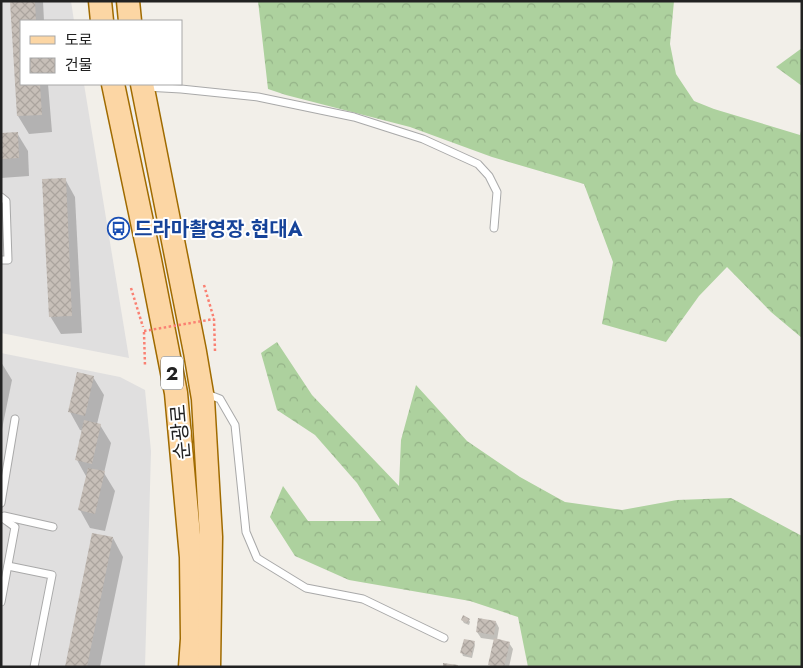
<svg xmlns="http://www.w3.org/2000/svg" width="803" height="668" font-family="Jost,'Noto Sans KR',sans-serif">
  <style>
    .residential { fill: #e0dfdf }
    .forest { fill: url(#forest-crowns) }
    .shadow { fill: #0003 }
    .building { fill: url(#building-cross-hatch) }
    .lines { fill: none; stroke-linecap: round; stroke-linejoin: round }
    .service-casing { stroke: #a9a9a9; stroke-width: 9 }
    .primary-casing { stroke: #a06b00; stroke-width: 25 }
    .path { stroke: #fa8072; stroke-width: 2.5; stroke-dasharray: 2.5 2.5; stroke-linecap: butt }
    .service { stroke: #fff; stroke-width: 7 }
    .primary { stroke: #fcd6a4; stroke-width: 22 }
    .path-bridge { stroke: #fa8072; stroke-width: 2.5; stroke-dasharray: 2.5 2.5; stroke-linecap: butt }
    .labels { text-anchor: middle; stroke-width: 4; stroke-linejoin: round; paint-order: stroke }
    .shield { fill: #fff; stroke: #646464; stroke-width: 1 }
    .shield-label { font-size: 19px; font-weight: bold; fill: #222 }
    .transit-label { font-size: 20px; font-weight: bold; fill: #164399; stroke: #fff; text-anchor: start }
    .street-label { font-size: 20px; fill: #222; stroke: #fff }
  </style>
  <defs>
    <pattern id="forest-crowns" width="20" height="18" patternUnits="userSpaceOnUse" patternTransform="scale(1.25)"><rect width="20" height="18" fill="#add19e"/><path d="M2 6a3 3 0 1 1 6 0M12 15a3 3 0 1 1 6 0" fill="none" stroke="#95b388"/></pattern>
    <pattern id="building-cross-hatch" width="8" height="8" patternUnits="userSpaceOnUse" patternTransform="scale(1.25)"><rect width="8" height="8" fill="#c7bfb8"/><path d="M0 0l8 8M0 8l8-8" fill="none" stroke="#aba49e"/></pattern>
  </defs>
  <rect width="100%" height="100%" fill="#f2efe9"/>
  <!-- residential -->
  <g class="residential">
    <polygon points="1,1 71,1 74,21 21,21 21,84 84,84 129,358 1,333"/>
    <polygon points="1,353 120,377 145,390 151,451 145,667 1,667"/>
  </g>
  <!-- forest -->
  <g class="forest">
    <polygon points="258,1 674,1 670,44 676,74 694,101 714,109 800,135 802,127 802,338 771,312 727,267 699,296 666,342 602,324 613,262 584,184 492,157 410,127 286,95 268,89"/>
    <polygon points="802,48 802,86 776,67"/>
    <polygon points="277,342 312,395 399,486 401,440 416,385 467,441 520,477 565,502 622,510 677,500 731,498 802,536 802,667 528,667 518,617 470,601 349,580 295,556 270,517 283,486 308,521 381,521 357,483 315,435 277,410 261,353"/>
  </g>
  <!-- shadow -->
  <g class="shadow">
    <polygon points="11,1 43,1 44,21 21,21 21,84 48,84 52,132 29,134 18,116"/>
    <polygon points="17,133 28,151 29,176 1,178 1,134"/>
    <polygon points="65,179 75,197 82,333 61,334 50,316"/>
    <polygon points="1,362 12,380 1,434"/>
    <polygon points="93,377 104,395 97,424 100,425 111,443 104,473 115,491 105,531 90,528 80,510 87,478 77,460 83,431 80,430 70,412"/>
    <polygon points="113,538 123,557 100,667 66,667"/>
    <polygon points="462,620 469,620 470,622 469,625 464,623"/>
    <polygon points="496,622 499,628 497,640 509,643 513,649 509,667 491,667 490,665 495,640 481,638 477,632"/>
    <polygon points="474,642 475,645 472,658 463,656 462,653"/>
  </g>
  <!-- building -->
  <g class="building">
    <polygon points="10,1 35,1 36,21 21,21 21,84 40,84 42,115 17,116"/>
    <polygon points="18,132 19,158 1,159 1,133"/>
    <polygon points="66,178 72,316 49,317 42,179"/>
    <polygon points="77,372 94,376 85,416 68,412"/>
    <polygon points="84,420 101,424 92,464 75,460"/>
    <polygon points="88,468 105,471 95,514 78,510"/>
    <polygon points="92,533 113,537 87,667 65,667"/>
    <polygon points="463,615 470,619 467,623 461,620"/>
    <polygon points="478,618 496,621 494,635 476,632"/>
    <polygon points="494,638 510,642 504,667 496,667 488,665"/>
    <polygon points="464,639 475,641 471,656 460,653"/>
    <polygon points="443,663 458,665 458,667 443,667"/>
  </g>
  <g class="lines">
    <defs>
      <g id="service">
        <polyline points="145,87 181,89 258,97 354,117 423,139 478,164 489,176 497,192 494,228"/>
        <polyline points="1,197 6,201 8,260 1,260"/>
        <polyline points="207,394 220,399 235,425 246,532 257,558 306,588 363,599 444,638"/>
        <polyline points="1,503 15,419"/>
        <polyline points="4,516 53,527"/>
        <polyline points="1,517 15,527 1,602"/>
        <polyline points="8,566 52,575 34,667"/>
      </g>
      <g id="primary">
        <polyline points="100,1 102,21"/>
        <polyline points="128,1 130,21"/>
        <polyline points="113,84 150,260 176,393 191,557 192,639 190,667"/>
        <polyline points="142,84 195,352 203,399 211,537 209,667"/>
      </g>
    </defs>
    <!-- service casing -->
    <use href="#service" class="service-casing"/>
    <!-- primary casing -->
    <use href="#primary" class="primary-casing"/>
    <!-- path -->
    <g class="path">
      <polyline points="204,285 214,319 215,351"/>
      <polyline points="131,288 143,327"/>
      <polyline points="144,332 145,366"/>
    </g>
    <!-- service -->
    <use href="#service" class="service"/>
    <!-- primary -->
    <use href="#primary" class="primary"/>
    <!-- path-bridge -->
    <polyline class="path-bridge" points="144,331 214,319"/>
  </g>
  <!-- icons -->
  <defs>
    <symbol id="bus-ring" viewBox="-11 -11 22 22"><circle r="9.5" fill="#fff" stroke="#1a4fb4" stroke-width="1.5"/><path d="M-5-6H5V4H4V6H2V4H-2V6H-4V4H-5ZM-3.5-4V0h7V-4ZM-3.5 1.2v1.5H-2V1.2ZM2 1.2v1.5H3.5V1.2Z" fill="#1a4fb4"/></symbol>
  </defs>
  <g fill-rule="evenodd">
    <use href="#bus-ring" x="106" y="216" width="25" height="25"/>
  </g>
  <g class="labels">
    <!-- shield labels -->
    <rect class="shield" x="161" y="356.5" width="22" height="33" rx="4"/>
    <g class="shield-label">
      <text x="172" y="380">2</text>
    </g>
    <!-- transit labels -->
    <g class="transit-label">
      <text x="134" y="236">드라마촬영장.현대A</text>
    </g>
    <!-- street labels -->
    <g class="street-label">
      <text transform="translate(180 432) rotate(-95)" y="7">순광로</text>
    </g>
  </g>
  <!-- border -->
  <rect width="803" height="668" fill="none" stroke="#222222" stroke-width="5"/>
  <!-- legend -->
  <rect x="20" y="20" width="162" height="65" fill="#ffffff" stroke="#a7a7a7"/>
  <rect x="30" y="36" width="25" height="8" fill="#fcd6a4" stroke="#a7a7a7"/>
  <text x="65" y="45" font-size="15" fill="#222222">도로</text>
  <rect x="30" y="58" width="25" height="15" fill="url(#building-cross-hatch)" stroke="#a7a7a7"/>
  <text x="65" y="70" font-size="15" fill="#222222">건물</text>
</svg>
